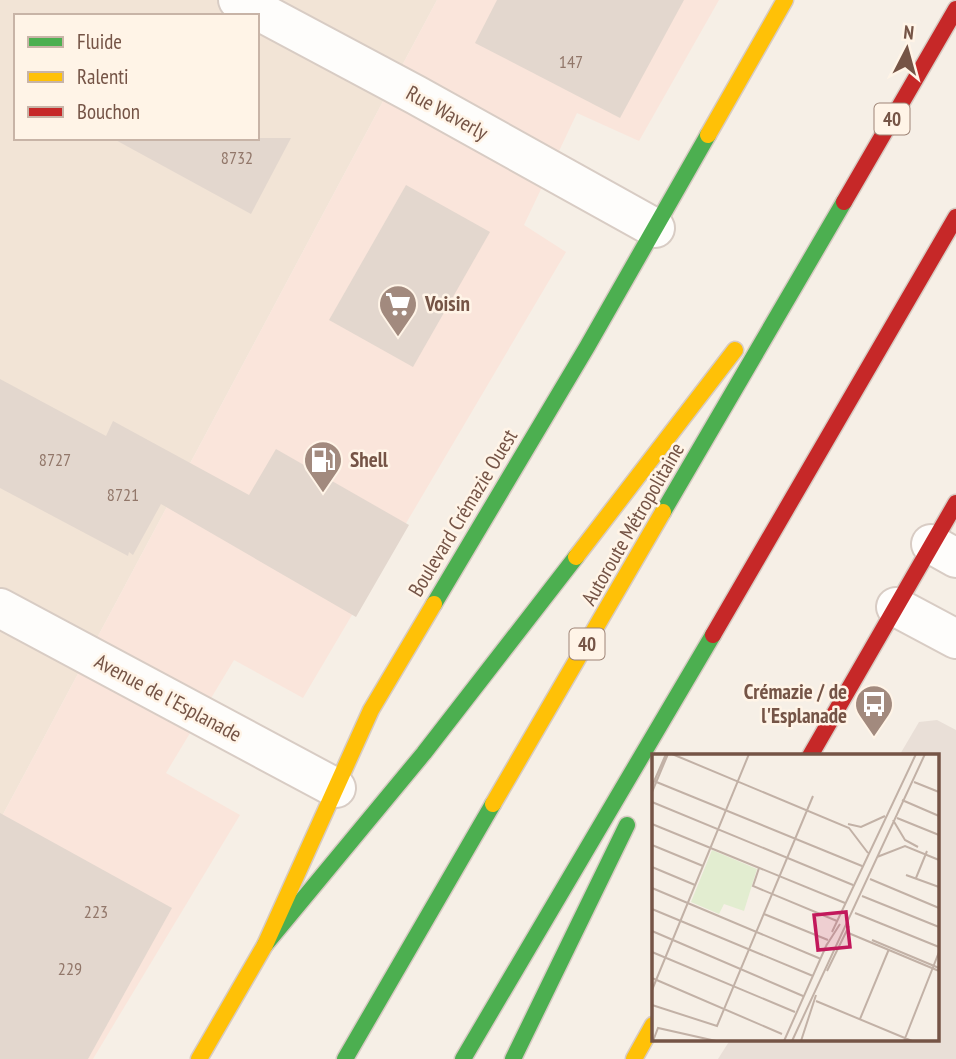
<svg xmlns="http://www.w3.org/2000/svg" width="956" height="1059" font-family="'PT Sans Narrow',sans-serif">
  <style>
    .residential { fill: #f2e4d6; fill-rule: evenodd }
    .commercial { fill: #fae5db }
    .industrial { fill: #e9dfd7 }
    .building { fill: #e3d7ce }
    .lines { fill: none; stroke-linecap: round; stroke-linejoin: round }
    .street-casing { stroke: #d8ccc4; stroke-width: 42 }
    .fast-casing { stroke: #d7cbc3; stroke-width: 19 }
    .slow-casing { stroke: #d7cbc3; stroke-width: 19 }
    .jam-casing { stroke: #d7cbc3; stroke-width: 19 }
    .street { stroke: #fefdfb; stroke-width: 38 }
    .fast { stroke: #4caf50; stroke-width: 16 }
    .slow { stroke: #ffc107; stroke-width: 16 }
    .jam { stroke: #c62828; stroke-width: 16 }
    .labels { text-anchor: middle; stroke-width: 5; stroke-linejoin: round; paint-order: stroke }
    .number-label { font-size: 18px; fill: #92776a }
    .shield { fill: #fff4e7; stroke: #9e8476; stroke-width: 2 }
    .shield-label { font-size: 19px; font-weight: bold; fill: #755446 }
    .street-label { font-size: 21px; fill: #755446; stroke: #fff4e7 }
    .poi-label { font-size: 21px; font-weight: bold; fill: #755446; stroke: #fff4e7; text-anchor: start }
    .inset-road { fill: none; stroke: #c2b1a6; stroke-width: 2 }
    .view { fill: #c2185b; fill-opacity: 0.15; stroke: #c2185b; stroke-width: 3.5 }
    .inset-edge { fill: none; stroke: #755446; stroke-width: 3.5 }
  </style>
  <rect width="100%" height="100%" fill="#f6efe6"/>
  <!-- residential -->
  <path class="residential" d="M0 0H437L0 820ZM16 16H257V138H16Z"/>
  <!-- commercial -->
  <polygon class="commercial" points="437,0 719,0 639,141 577,113 524,225 566,252 303,698 234,660 166,773 240,815 93,1059 0,1059 0,820"/>
  <!-- industrial -->
  <polygon class="industrial" points="937,720 956,730 956,1059 718,1059 730,1040 937,1040 937,756 899,756 919,722"/>
  <!-- building -->
  <g class="building">
    <polygon points="497,0 684,0 620,118 475,43"/>
    <polygon points="112,138 291,138 251,214"/>
    <polygon points="406,185 490,232 413,367 329,320"/>
    <polygon points="0,379 106,436 113,421 249,495 276,449 409,525 356,617 161,504 133,555 129,552 128,556 0,488"/>
    <polygon points="0,813 172,908 88,1059 0,1059"/>
  </g>
  <g class="lines">
    <defs>
      <g id="street">
        <polyline points="238,0 416,95 655,228"/>
        <polyline points="931,544 956,558"/>
        <polyline points="896,607 956,639"/>
        <polyline points="0,608 336,788"/>
      </g>
      <g id="fast">
        <polyline points="663,512 844,202"/>
        <polyline points="434,604 587,347 708,135"/>
        <polyline points="265,945 424,753 576,557"/>
        <polyline points="345,1059 493,804"/>
        <polyline points="463,1059 713,635"/>
        <polyline points="513,1059 627,825"/>
      </g>
      <g id="slow">
        <polyline points="708,135 785,0"/>
        <polyline points="576,557 735,350"/>
        <polyline points="493,804 663,512"/>
        <polyline points="199,1059 265,945 371,710 434,604"/>
        <polyline points="634,1059 653,1025"/>
      </g>
      <g id="jam">
        <polyline points="844,202 956,9"/>
        <polyline points="713,635 956,217"/>
        <polyline points="810,756 956,503"/>
      </g>
    </defs>
    <!-- street casing -->
    <use href="#street" class="street-casing"/>
    <!-- fast casing -->
    <use href="#fast" class="fast-casing"/>
    <!-- slow casing -->
    <use href="#slow" class="slow-casing"/>
    <!-- jam casing -->
    <use href="#jam" class="jam-casing"/>
    <!-- street -->
    <use href="#street" class="street"/>
    <!-- fast -->
    <use href="#fast" class="fast"/>
    <!-- slow -->
    <use href="#slow" class="slow"/>
    <!-- jam -->
    <use href="#jam" class="jam"/>
  </g>
  <!-- icons -->
  <defs>
    <symbol id="supermarket-pin" viewBox="-11 -11 22 30"><path d="M0 17L-7.5 6A9.5 9.5 0 1 1 7.5 6Z" fill="#a28a7e" stroke="#fff4e7"/><path d="M-6-5.5h2.5l.6 2H6L4.5 2H-2.5L-4.4-4H-6ZM-1.5 3.2a1.3 1.3 0 1 0 .1 0ZM3 3.2a1.3 1.3 0 1 0 .1 0Z" fill="#fff"/></symbol>
    <symbol id="fuel-pin" viewBox="-11 -11 22 30"><path d="M0 17L-7.5 6A9.5 9.5 0 1 1 7.5 6Z" fill="#a28a7e" stroke="#fff4e7"/><path d="M-5.5-6h7V0h2V4h1.3V-2.5L3-4.5l.8-.8L6-3V5H2.5V1h-1V6h-7ZM-4.2-4.7v3.2H.2V-4.7Z" fill="#fff"/></symbol>
    <symbol id="bus-pin" viewBox="-11 -11 22 30"><path d="M0 17L-7.5 6A9.5 9.5 0 1 1 7.5 6Z" fill="#a28a7e" stroke="#fff4e7"/><path d="M-5-6H5V4H4V6H2V4H-2V6H-4V4H-5ZM-3.5-4V0h7V-4ZM-3.5 1.2v1.5H-2V1.2ZM2 1.2v1.5H3.5V1.2Z" fill="#fff"/></symbol>
  </defs>
  <g fill-rule="evenodd">
    <use href="#supermarket-pin" x="376" y="282" width="44" height="60"/>
    <use href="#fuel-pin" x="301" y="438" width="44" height="60"/>
    <use href="#bus-pin" x="852" y="682" width="44" height="60"/>
  </g>
  <g class="labels">
    <!-- number labels -->
    <g class="number-label">
      <text x="571" y="68">147</text>
      <text x="237" y="164">8732</text>
      <text x="55" y="466">8727</text>
      <text x="123" y="501">8721</text>
      <text x="96" y="918">223</text>
      <text x="70" y="975">229</text>
    </g>
    <!-- shield labels -->
    <g class="shield">
      <rect x="874.5" y="103.5" width="35" height="31" rx="5"/>
      <rect x="569.5" y="628.5" width="35" height="31" rx="5"/>
    </g>
    <g class="shield-label">
      <text x="892" y="126">40</text>
      <text x="587" y="651">40</text>
    </g>
    <!-- street labels -->
    <g class="street-label">
      <text transform="translate(447 113) rotate(29)" y="7">Rue Waverly</text>
      <text transform="translate(463 513) rotate(-59)" y="7">Boulevard Crémazie Ouest</text>
      <text transform="translate(633 524) rotate(-60)" y="7">Autoroute Métropolitaine</text>
      <text transform="translate(168 698) rotate(28)" y="7">Avenue de l'Esplanade</text>
    </g>
    <!-- poi labels -->
    <g class="poi-label">
      <text x="425" y="311">Voisin</text>
      <text x="350" y="467">Shell</text>
      <text x="847" y="699" text-anchor="end">Crémazie / de<tspan x="847" dy="24">l'Esplanade</tspan></text>
    </g>
  </g>
  <!-- overview -->
  <g transform="translate(652 754)">
    <rect width="287" height="287" fill="#f6efe6"/>
    <path d="M60 96 105 115 92 157 72 150 67 160 39 148Z" fill="#e2edd0"/>
    <path class="inset-road" d="M20 0 197 74 216 99M2 27 210 112M262 28 287 38M0 32 14 0M0 38 16 0M250 46 287 62M0 48 201 131M245 64 287 81M241 66 253 86 266 93M0 70 193 149M196 70 209 73 233 62M0 91 51 112M225 103 253 92 287 106M0 113 43 131M107 114 101 132 185 167M254 121 287 133M264 124 275 97M218 125 287 154M0 134 169 205M210 142 287 173M0 155 161 222M203 159 287 193M112 160 176 186M0 177 151 242M180 178 264 0M194 178 287 217M220 186 287 214M174 192 188 170M0 198 143 258M175 217 197 172M0 224 130 280M0 236 97 0M164 247 260 287M0 251 65 272 161 42M208 265 237 195M1 287 6 274 64 287M132 287 175 190M140 287 273 0M149 287 164 241M252 287 287 198"/>
    <path class="view" d="M194 158 198 193 166 196 162 161Z"/>
    <rect width="287" height="287" class="inset-edge"/>
  </g>
  <!-- legend -->
  <rect x="14" y="14" width="245" height="126" fill="#fff4e7" stroke="#c8b4a7" stroke-width="2"/>
  <rect x="28" y="37" width="35" height="10" fill="#4caf50" stroke="#c8b4a7" stroke-width="2"/>
  <text x="77" y="49" font-size="21" fill="#755446">Fluide</text>
  <rect x="28" y="72" width="35" height="10" fill="#ffc107" stroke="#c8b4a7" stroke-width="2"/>
  <text x="77" y="84" font-size="21" fill="#755446">Ralenti</text>
  <rect x="28" y="107" width="35" height="10" fill="#c62828" stroke="#c8b4a7" stroke-width="2"/>
  <text x="77" y="119" font-size="21" fill="#755446">Bouchon</text>
  <!-- north arrow -->
  <g transform="translate(907 49) rotate(6)" stroke="#fff4e7" stroke-width="5" paint-order="stroke">
  <path d="M0-5L12 26L0 18L-12 26Z" fill="#755446"/>
  <text y="-10" font-size="19" font-weight="bold" text-anchor="middle" fill="#755446">N</text>
  </g>
</svg>
